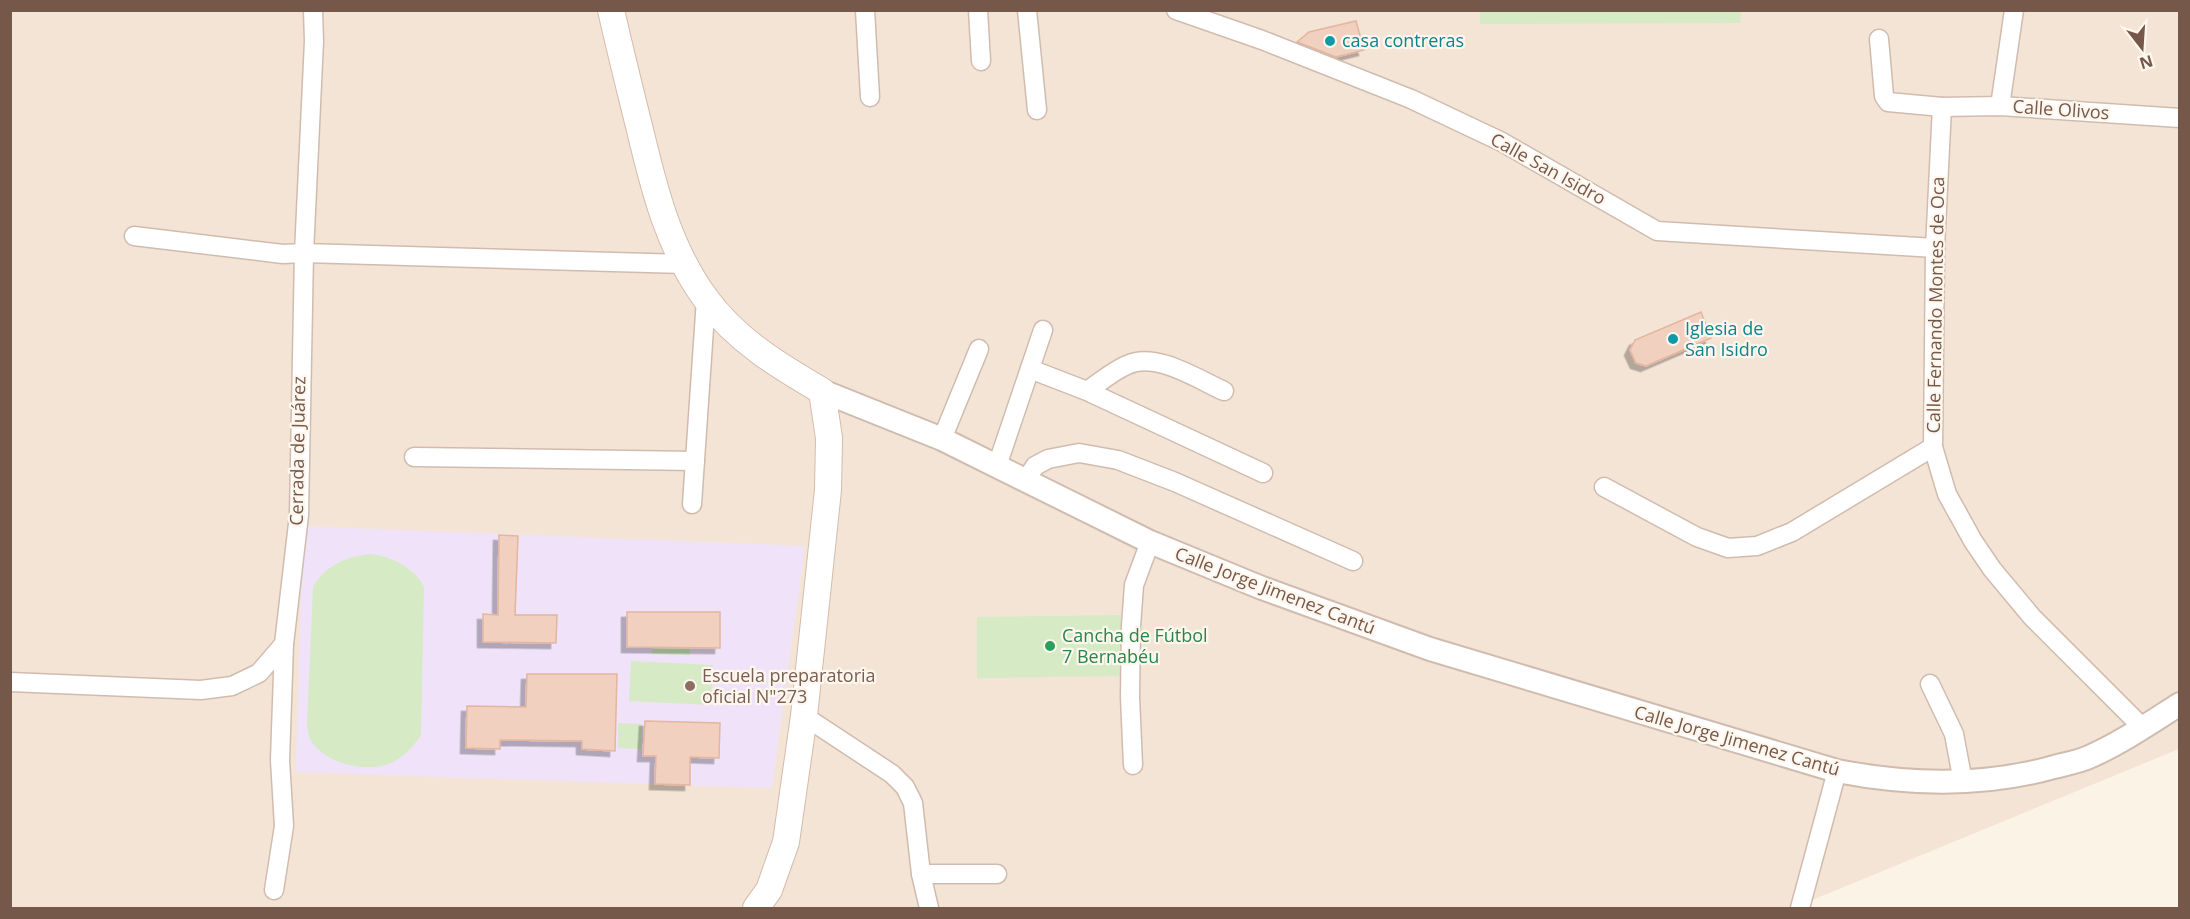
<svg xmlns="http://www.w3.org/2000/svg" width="2190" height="919" font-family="'Open Sans',sans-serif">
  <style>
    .residential { fill: #f4e4d5 }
    .education { fill: #f0e3f9 }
    .green { fill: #d6eac5 }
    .building { fill: #f1d0bf; stroke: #e4b59f; stroke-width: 1.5; filter: url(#shadow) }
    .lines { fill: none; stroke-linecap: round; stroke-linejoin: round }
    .minor-casing { stroke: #d0bcaf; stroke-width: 21 }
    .tertiary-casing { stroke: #d0bcaf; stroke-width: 26 }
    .secondary-casing { stroke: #d3bcad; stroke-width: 28 }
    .minor { stroke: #fff; stroke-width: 18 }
    .tertiary { stroke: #fff; stroke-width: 22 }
    .secondary { stroke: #fff; stroke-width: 26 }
    .culture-dot { fill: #0f9aa8; stroke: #fff7ed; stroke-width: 2 }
    .leisure-dot { fill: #2e9e5b; stroke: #fff7ed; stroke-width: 2 }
    .education-dot { fill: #8d6e63; stroke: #fff7ed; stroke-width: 2 }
    .labels { text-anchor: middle; stroke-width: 4.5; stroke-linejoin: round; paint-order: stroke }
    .culture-label { font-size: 18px; fill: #0d838f; stroke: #fff7ed; text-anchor: start }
    .street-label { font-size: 18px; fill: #76584b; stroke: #fff7ed }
    .leisure-label { font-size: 18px; fill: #27864d; stroke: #fff7ed; text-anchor: start }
    .education-label { font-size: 18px; fill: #785e54; stroke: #fff7ed; text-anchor: start }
  </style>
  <defs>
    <filter id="shadow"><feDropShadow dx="-5.5" dy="5.5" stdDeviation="0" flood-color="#0004"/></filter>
  </defs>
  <rect width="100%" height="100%" fill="#fcf3e7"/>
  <!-- residential -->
  <polygon class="residential" points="10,11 2179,11 2179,749 1793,908 11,908"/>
  <!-- education -->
  <polygon class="education" points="303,526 805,546 772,788 296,772"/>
  <!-- green -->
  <g class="green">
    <polygon points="1480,11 1480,10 1741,11 1740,23 1480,24"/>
    <path d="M370 554C391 556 415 568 424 587L421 735C414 746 403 758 391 763 366 774 323 763 310 739 308 735 308 729 307 725L313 587C326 565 345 557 370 554Z"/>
    <polygon points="1122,615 1123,676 977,678 977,617"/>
    <polygon points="652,647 690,648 690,655 652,654"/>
    <polygon points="631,661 713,665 711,705 629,701"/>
    <polygon points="618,723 642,724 641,749 618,748"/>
  </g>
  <!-- building -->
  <g class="building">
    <polygon points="1356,21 1364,50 1336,57 1297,42 1309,32"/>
    <polygon points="1701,312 1711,338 1646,366 1636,363 1630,350 1635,340"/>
    <polygon points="499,535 518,536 515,615 557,615 556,643 483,642 483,614 498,615"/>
    <polygon points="627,612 720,612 720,648 627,647"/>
    <polygon points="527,674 617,674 615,751 582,749 582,741 500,740 500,749 466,748 467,706 526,707"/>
    <polygon points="645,721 720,723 719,758 690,757 690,785 655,784 656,756 643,756"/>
  </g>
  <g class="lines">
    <defs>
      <g id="minor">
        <polyline points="865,10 870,97"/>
        <polyline points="978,10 981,61"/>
        <polyline points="1027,10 1037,110"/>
        <polyline points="1176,10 1262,40 1411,99 1502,142 1657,231 1935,248"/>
        <polyline points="1879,39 1884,96 1888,102 1942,107 2000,106 2180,118"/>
        <polyline points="2000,106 2014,10"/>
        <polyline points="1942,107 1935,248 1933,447 1947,494 1973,541 1992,569 2032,617 2143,728"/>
        <polyline points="134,236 283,254 304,253 684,264"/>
        <polyline points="1030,369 1087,391 1263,473"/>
        <path d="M1087 391C1100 382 1113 371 1127 365 1155 351 1197 379 1224 391"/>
        <polyline points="942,439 979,349"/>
        <polyline points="414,457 695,461"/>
        <polyline points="997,466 1043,330"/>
        <polyline points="1026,480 1035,466 1048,459 1079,453 1118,460 1175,482 1353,561"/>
        <polyline points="1604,487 1697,537 1728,548 1757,546 1792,532 1933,447"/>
        <polyline points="692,504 706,299"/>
        <polyline points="10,682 201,690 232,686 259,673 284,644"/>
        <polyline points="1930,684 1954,734 1963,782"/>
        <polyline points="804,716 892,774 905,787 913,803 921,874 929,908"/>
        <polyline points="1133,765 1130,697 1131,626 1134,585 1150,542"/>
        <polyline points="921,874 997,874"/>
        <polyline points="274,890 284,826 280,760 284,644 299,515 304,253 314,41 313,10"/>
        <polyline points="1800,908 1837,771"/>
      </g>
      <path id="tertiary" d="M822 391 942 439 1150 542 1262 588 1430 649 1837 771C1909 785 1983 787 2054 767 2065 764 2078 762 2089 757 2121 743 2150 723 2180 704"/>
      <path id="secondary" d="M611 10C620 50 630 90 640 130 654 189 669 249 706 299 736 340 779 366 822 391L829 438 828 490 804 716 786 842 769 890 756 908"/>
    </defs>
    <!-- minor casing -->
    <use href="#minor" class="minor-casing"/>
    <!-- tertiary casing -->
    <use href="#tertiary" class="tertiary-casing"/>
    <!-- secondary casing -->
    <use href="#secondary" class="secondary-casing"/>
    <!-- minor -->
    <use href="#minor" class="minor"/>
    <!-- tertiary -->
    <use href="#tertiary" class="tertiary"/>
    <!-- secondary -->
    <use href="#secondary" class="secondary"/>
  </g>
  <!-- markers -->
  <g class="culture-dot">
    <circle cx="1330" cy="41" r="6"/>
    <circle cx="1673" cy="339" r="6"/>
  </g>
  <circle class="leisure-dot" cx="1050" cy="646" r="6"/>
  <circle class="education-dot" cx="690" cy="686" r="6"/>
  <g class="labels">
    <!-- culture labels -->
    <g class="culture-label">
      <text x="1342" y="47">casa contreras</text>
      <text x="1685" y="335">Iglesia de<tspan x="1685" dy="21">San Isidro</tspan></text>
    </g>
    <!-- street labels -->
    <g class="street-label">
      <text transform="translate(2061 110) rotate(4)" y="6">Calle Olivos</text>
      <text transform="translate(1548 169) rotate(29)" y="6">Calle San Isidro</text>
      <text transform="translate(1936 305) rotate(-89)" y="6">Calle Fernando Montes de Oca</text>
      <text transform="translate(298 451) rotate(-89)" y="6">Cerrada de Juárez</text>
      <text transform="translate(1275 591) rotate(21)" y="6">Calle Jorge Jimenez Cantú</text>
      <text transform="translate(1737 741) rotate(16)" y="6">Calle Jorge Jimenez Cantú</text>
    </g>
    <!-- leisure labels -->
    <g class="leisure-label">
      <text x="1062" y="642">Cancha de Fútbol<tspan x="1062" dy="21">7 Bernabéu</tspan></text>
    </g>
    <!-- education labels -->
    <g class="education-label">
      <text x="702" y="682">Escuela preparatoria<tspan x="702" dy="21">oficial N"273</tspan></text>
    </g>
  </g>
  <!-- border -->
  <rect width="2190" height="919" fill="none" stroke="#76584b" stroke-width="24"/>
  <!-- north arrow -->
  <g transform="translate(2142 48) rotate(163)" stroke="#fff7ed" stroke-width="4.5" paint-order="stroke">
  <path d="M0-4.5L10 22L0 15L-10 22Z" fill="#76584b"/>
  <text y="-9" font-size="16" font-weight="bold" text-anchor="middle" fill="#76584b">N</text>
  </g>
</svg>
